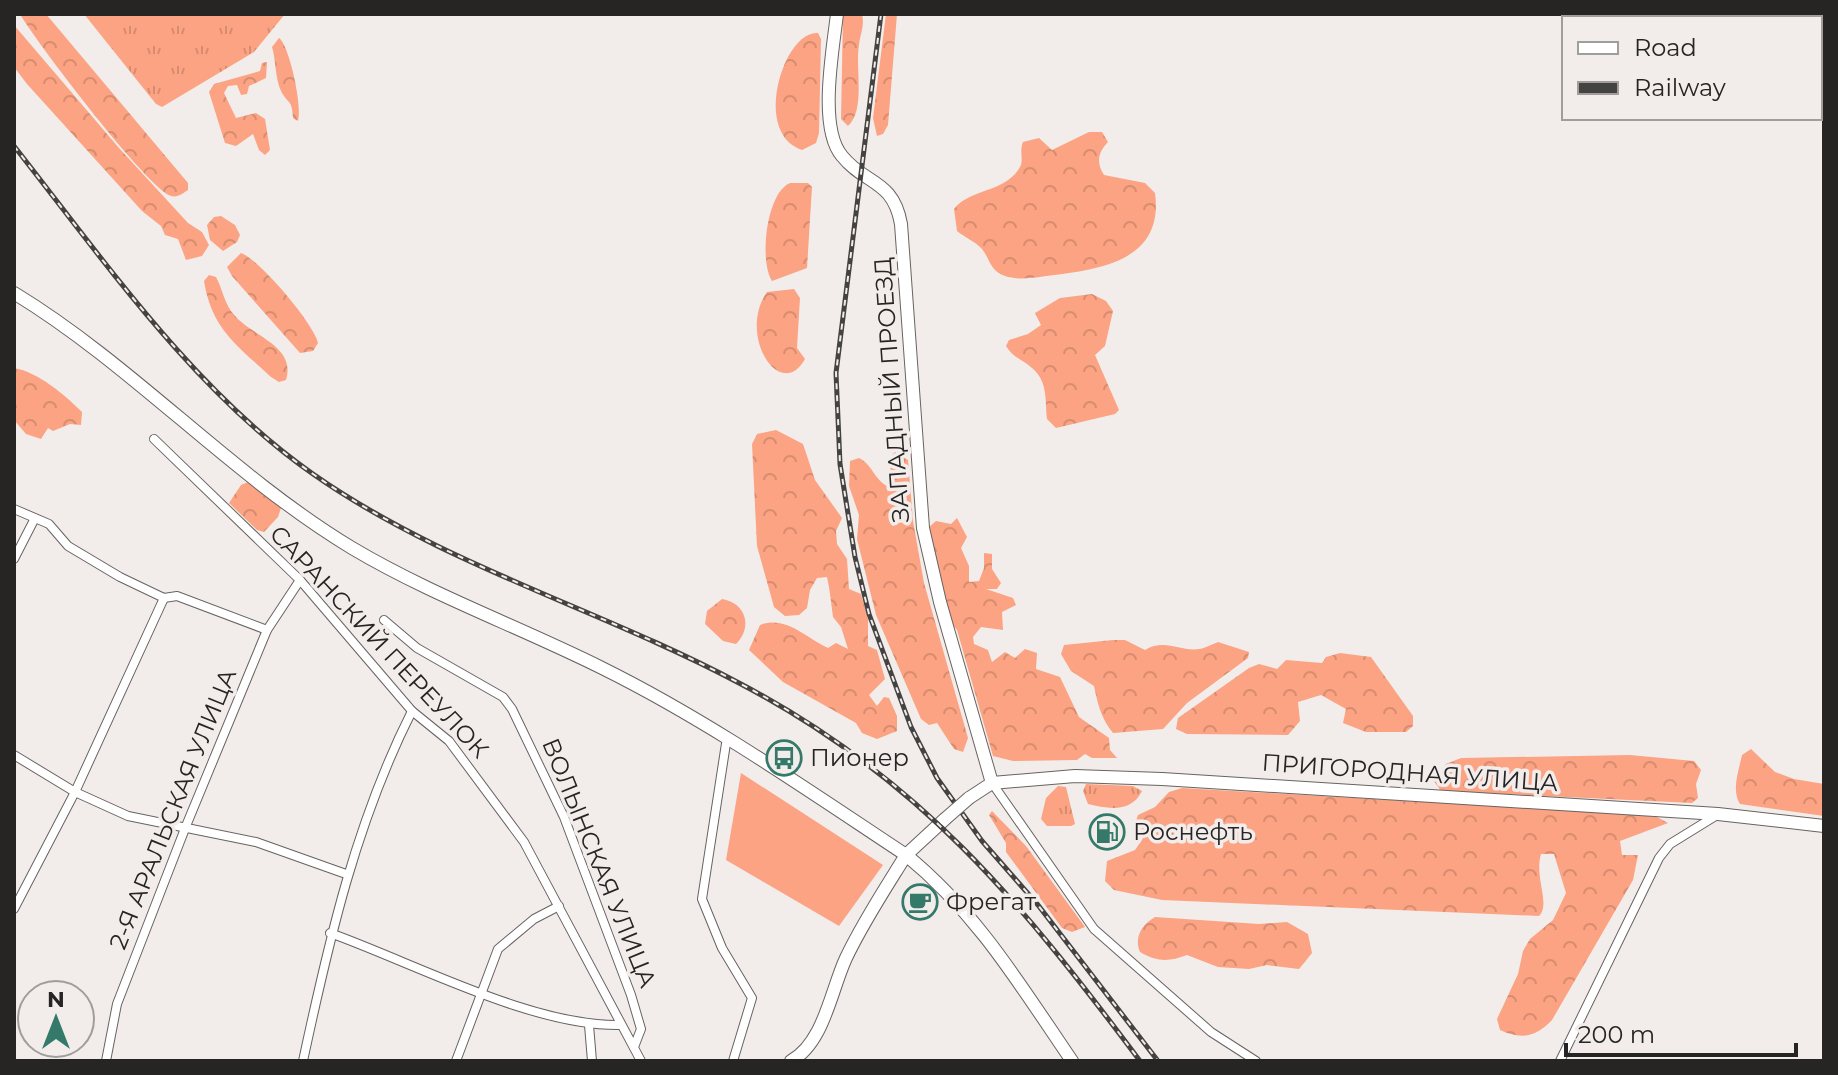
<svg xmlns="http://www.w3.org/2000/svg" width="1838" height="1075" font-family="Montserrat,sans-serif">
  <style>
    .grass { fill: url(#grass-tufts) }
    .forest { fill: url(#forest-crowns) }
    .garden { fill: #fba382 }
    .lines { fill: none; stroke-linecap: round; stroke-linejoin: round }
    .street-casing { stroke: #676361; stroke-width: 10 }
    .secondary-casing { stroke: #676361; stroke-width: 14 }
    .primary-casing { stroke: #676361; stroke-width: 14 }
    .street { stroke: #fff; stroke-width: 8 }
    .secondary { stroke: #fff; stroke-width: 12 }
    .primary { stroke: #fff; stroke-width: 12 }
    .rail-casing { stroke: #444342; stroke-width: 5 }
    .rail { stroke: #f2edeb; stroke-width: 2; stroke-dasharray: 6; stroke-linecap: butt }
    .primary-bridge-casing { stroke: #676361; stroke-width: 14; stroke-linecap: butt }
    .primary-bridge { stroke: #fff; stroke-width: 12 }
    .labels { text-anchor: middle; stroke-width: 7; stroke-linejoin: round; paint-order: stroke }
    .street-label { font-size: 24px; fill: #262524; stroke: #f2edeb }
    .poi-label { font-size: 24px; fill: #262524; stroke: #f2edeb; text-anchor: start }
  </style>
  <defs>
    <pattern id="grass-tufts" width="24" height="20" patternUnits="userSpaceOnUse" patternTransform="scale(2)"><rect width="24" height="20" fill="#fba382"/><path d="M3 7l-1-3M5 7V3M7 7l1-3M15 17l-1-3M17 17v-4M19 17l1-3" fill="none" stroke="#d78c70"/></pattern>
    <pattern id="forest-crowns" width="20" height="18" patternUnits="userSpaceOnUse" patternTransform="scale(2)"><rect width="20" height="18" fill="#fba382"/><path d="M2 6a3 3 0 1 1 6 0M12 15a3 3 0 1 1 6 0" fill="none" stroke="#d78c70"/></pattern>
  </defs>
  <rect width="100%" height="100%" fill="#f2edeb"/>
  <!-- grass -->
  <g class="grass">
    <polygon points="84,14 285,14 254,52 162,107 156,104"/>
    <path d="M1086 784 1133 786 1142 791C1131 813 1109 809 1088 804L1083 791Z"/>
    <polygon points="1058,786 1066,787 1075,824 1071,826 1047,826 1041,819 1046,798"/>
  </g>
  <!-- forest -->
  <g class="forest">
    <path d="M20 14H46L188 183V190C183 193 178 198 171 196 149 190 35 41 20 14Z"/>
    <path d="M843 14H862C865 26 860 34 859 45 855 67 866 110 848 126L841 119Z"/>
    <polygon points="886,14 897,14 888,125 883,134 877,136 873,118"/>
    <polygon points="14,25 119,148 188,223 202,232 209,245 202,256 186,260 178,239 165,235 161,226 142,211 27,84 14,67"/>
    <path d="M818 33 821 39 819 133 816 143 802 150C751 133 784 30 818 33Z"/>
    <path d="M279 38C289 44 303 108 298 121L293 118C292 98 288 105 281 91 275 78 276 60 272 47Z"/>
    <polygon points="267,62 266,78 249,86 247,94 241,95 237,85 228,86 224,93 236,118 256,113 265,119 270,150 265,155 259,150 253,134 236,146 225,143 209,92 214,84 260,71 262,63"/>
    <path d="M1089 132H1102L1108 142C1098 152 1096 163 1104 175L1145 183 1155 193C1164 259 1103 269 1054 275 1038 277 1020 281 1005 276 990 271 990 259 982 249 976 242 964 237 957 231L954 209C970 188 1005 193 1020 167 1024 160 1019 151 1023 142L1039 138 1052 150Z"/>
    <path d="M790 183H808L812 187 807 268 772 281C759 261 766 193 790 183Z"/>
    <polygon points="221,216 235,225 240,235 237,242 223,251 210,240 207,225 214,217"/>
    <path d="M241 253C260 260 313 323 318 343L313 351 300 353 232 276 227 267Z"/>
    <path d="M209 275 216 277C222 288 224 301 231 311 248 336 297 344 286 380L279 382 271 377C237 345 212 330 204 281Z"/>
    <path d="M794 289 800 298 797 348 805 359C780 403 737 335 767 292Z"/>
    <path d="M1092 294 1106 301 1113 311 1105 346 1095 355 1119 410 1115 414 1056 428 1047 419C1045 400 1048 381 1032 368 1022 359 1013 358 1006 346L1009 340 1028 334 1041 325 1035 313 1060 298Z"/>
    <path d="M14 368C38 372 65 395 82 412L81 425 70 424 53 431 48 428 41 439 26 434 14 420Z"/>
    <path d="M776 430 803 444 815 480 842 518 836 531 837 544 847 559 849 589 861 594 868 619V646L877 650 885 679 869 695 877 706 884 697 889 698 897 716V731L877 739 862 733 856 723 783 682 749 650 760 625C786 615 806 638 828 648L836 643 848 649 841 627 833 617C831 603 830 590 827 577L817 578 810 590 807 608 799 615 785 616 774 607 757 546 752 444 757 434Z"/>
    <path d="M895 452 908 460 913 521 924 583 968 738 963 752 954 749 937 723 929 725 921 719 876 615 857 539 859 515 849 486 850 461 859 458C872 464 874 479 887 486L892 480 889 458Z"/>
    <polygon points="248,482 281,508 278,517 264,532 257,530 229,503 241,485"/>
    <polygon points="957,518 967,537 961,548 969,566 969,582 979,581 984,568 984,553 992,554 992,569 1001,583 997,589 986,589 1013,598 1016,605 1002,612 1003,630 981,627 973,637 974,644 988,650 992,662 1005,652 1015,658 1025,649 1037,653 1036,669 1060,677 1079,717 1109,738 1110,750 1117,758 1092,758 1085,754 1077,760 1013,761 993,756 957,630 949,620 929,527 936,521 951,524"/>
    <path d="M722 599C746 603 753 627 736 644L723 641 705 624 707 611Z"/>
    <path d="M1113 640H1125L1145 650C1165 638 1181 652 1199 649 1203 649 1213 644 1218 642L1249 652 1248 658 1187 703 1163 729 1113 733C1101 718 1098 705 1094 686L1071 671 1061 654 1064 645Z"/>
    <polygon points="1340,653 1371,657 1413,716 1413,726 1406,732 1366,732 1343,723 1346,709 1321,695 1298,702 1300,721 1288,735 1187,734 1176,729 1178,718 1249,668 1259,664 1277,669 1286,660 1322,663 1326,657"/>
    <path d="M1751 749 1775 772 1794 779 1824 784V816L1740 804C1731 790 1739 770 1742 755Z"/>
    <polygon points="1630,755 1694,761 1701,770 1696,784 1698,798 1692,803 1441,791 1434,781 1446,764 1461,758"/>
    <path d="M1182 788 1631 814 1657 817 1668 823 1620 841 1622 855H1638L1633 880 1552 1020C1536 1037 1521 1040 1500 1030L1497 1019 1518 974 1523 951 1530 939 1553 920 1566 893 1554 854H1541C1534 878 1551 904 1539 916L1162 900 1114 890 1105 881 1107 861 1135 850 1146 834 1136 821 1138 815 1155 807 1169 792Z"/>
    <polygon points="992,811 1026,846 1085,927 1072,932 1062,928 1006,852 1006,843 989,815"/>
    <path d="M1155 917 1259 924 1287 922 1308 934 1312 953 1299 969 1267 965 1249 969 1218 967 1187 955C1169 962 1157 962 1140 952 1134 938 1141 925 1155 917Z"/>
  </g>
  <!-- garden -->
  <polygon class="garden" points="741,773 883,865 839,926 726,860"/>
  <g class="lines">
    <defs>
      <g id="street">
        <polyline points="154,439 300,580 412,711 449,741 524,842 641,1061"/>
        <polyline points="14,509 49,524 68,546 120,577 164,598 177,596 267,630"/>
        <polyline points="14,559 34,520"/>
        <polyline points="384,620 417,648 503,697 512,709 564,817 631,995 641,1029 634,1047"/>
        <polyline points="727,737 702,899 722,948 752,998 733,1061"/>
        <polyline points="14,755 75,792 128,816 256,842 346,874"/>
        <polyline points="992,783 1094,929 1211,1032 1256,1061"/>
        <polyline points="14,909 75,792 164,598"/>
        <path d="M330 933C414 963 531 1026 619 1025"/>
        <polyline points="589,1025 592,1061"/>
        <polyline points="106,1061 117,1004 186,826 267,630 300,580"/>
        <path d="M303 1061C329 940 356 822 412 711"/>
        <polyline points="456,1061 498,949 534,919 559,906"/>
        <polyline points="1560,1061 1659,858 1670,844 1717,815"/>
      </g>
      <g id="secondary">
        <polyline points="992,783 1075,776 1162,779 1718,814 1824,826"/>
        <path d="M791 1061C824 1043 831 990 846 958 863 922 885 889 906 855 978 914 1020 985 1072 1061"/>
      </g>
      <g id="primary">
        <path d="M837 14C833 49 818 128 842 156 865 185 893 179 901 224L923 528 940 602 992 783 969 798"/>
        <path d="M14 293C134 366 231 475 352 548 431 595 520 627 602 668 709 721 806 789 906 855L945 819"/>
      </g>
    </defs>
    <!-- street casing -->
    <use href="#street" class="street-casing"/>
    <!-- secondary casing -->
    <use href="#secondary" class="secondary-casing"/>
    <!-- primary casing -->
    <use href="#primary" class="primary-casing"/>
    <!-- street -->
    <use href="#street" class="street"/>
    <!-- secondary -->
    <use href="#secondary" class="secondary"/>
    <!-- primary -->
    <use href="#primary" class="primary"/>
    <defs>
      <g id="rail">
        <polyline points="881,14 836,373 840,464 855,557 869,614 911,727 937,778 982,841 1038,905 1158,1061"/>
        <path d="M14 146C103 259 194 391 313 474 443 565 600 609 739 683 919 777 1021 902 1140 1061"/>
      </g>
    </defs>
    <!-- rail casing -->
    <use href="#rail" class="rail-casing"/>
    <!-- rail -->
    <use href="#rail" class="rail"/>
    <defs>
      <polyline id="primary-bridge" points="945,819 969,798"/>
    </defs>
    <!-- primary-bridge casing -->
    <use href="#primary-bridge" class="primary-bridge-casing"/>
    <!-- primary-bridge -->
    <use href="#primary-bridge" class="primary-bridge"/>
  </g>
  <!-- icons -->
  <defs>
    <symbol id="bus-ring" viewBox="-11 -11 22 22"><circle r="9.5" fill="#f2edeb" stroke="#35796b" stroke-width="1.5"/><path d="M-5-6H5V4H4V6H2V4H-2V6H-4V4H-5ZM-3.5-4V0h7V-4ZM-3.5 1.2v1.5H-2V1.2ZM2 1.2v1.5H3.5V1.2Z" fill="#35796b"/></symbol>
    <symbol id="fuel-ring" viewBox="-11 -11 22 22"><circle r="9.5" fill="#f2edeb" stroke="#35796b" stroke-width="1.5"/><path d="M-5.5-6h7V0h2V4h1.3V-2.5L3-4.5l.8-.8L6-3V5H2.5V1h-1V6h-7ZM-4.2-4.7v3.2H.2V-4.7Z" fill="#35796b"/></symbol>
    <symbol id="cafe-ring" viewBox="-11 -11 22 22"><circle r="9.5" fill="#f2edeb" stroke="#35796b" stroke-width="1.5"/><path d="M-5.5-4.5H6V0H3Q3 3.5 0 3.5H-2.5Q-5.5 3.5-5.5 0ZM3-3.2v2h1.7v-2ZM-6 4.5H4V6H-6Z" fill="#35796b"/></symbol>
  </defs>
  <g fill-rule="evenodd">
    <use href="#bus-ring" x="764" y="738" width="40" height="40"/>
    <use href="#fuel-ring" x="1087" y="812" width="40" height="40"/>
    <use href="#cafe-ring" x="900" y="882" width="40" height="40"/>
  </g>
  <g class="labels">
    <!-- street labels -->
    <g class="street-label">
      <text transform="translate(892 390) rotate(-94)" y="8">ЗАПАДНЫЙ ПРОЕЗД</text>
      <text transform="translate(379 642) rotate(47)" y="8">САРАНСКИЙ ПЕРЕУЛОК</text>
      <text transform="translate(1410 773) rotate(4)" y="8">ПРИГОРОДНАЯ УЛИЦА</text>
      <text transform="translate(173 809) rotate(-68)" y="8">2-Я АРАЛЬСКАЯ УЛИЦА</text>
      <text transform="translate(599 863) rotate(68)" y="8">ВОЛЫНСКАЯ УЛИЦА</text>
    </g>
    <!-- poi labels -->
    <g class="poi-label">
      <text x="810" y="766">Пионер</text>
      <text x="1133" y="840">Роснефть</text>
      <text x="946" y="910">Фрегат</text>
    </g>
  </g>
  <!-- border -->
  <rect width="1838" height="1075" fill="none" stroke="#262524" stroke-width="32"/>
  <!-- legend -->
  <rect x="1562" y="16" width="260" height="104" fill="#f2edeb" stroke="#a09d9b" stroke-width="2"/>
  <rect x="1578" y="42" width="40" height="12" fill="#ffffff" stroke="#a09d9b" stroke-width="2"/>
  <text x="1634" y="56" font-size="24" fill="#262524">Road</text>
  <rect x="1578" y="82" width="40" height="12" fill="#444342" stroke="#a09d9b" stroke-width="2"/>
  <text x="1634" y="96" font-size="24" fill="#262524">Railway</text>
  <!-- north arrow -->
  <g transform="translate(56 1019)"><circle r="38" fill="#f2edeb" stroke="#a09d9b" stroke-width="2"/>
  <path d="M0-6L14 30L0 20L-14 30Z" fill="#35796b"/>
  <text y="-12" font-size="22" font-weight="bold" text-anchor="middle" fill="#262524">N</text>
  </g>
  <!-- scale -->
  <path d="M1566 1043v12h230v-12" fill="none" stroke="#262524" stroke-width="4"/>
  <text x="1578" y="1043" font-size="24" fill="#262524" stroke="#f2edeb" stroke-width="6" paint-order="stroke">200 m</text>
</svg>
